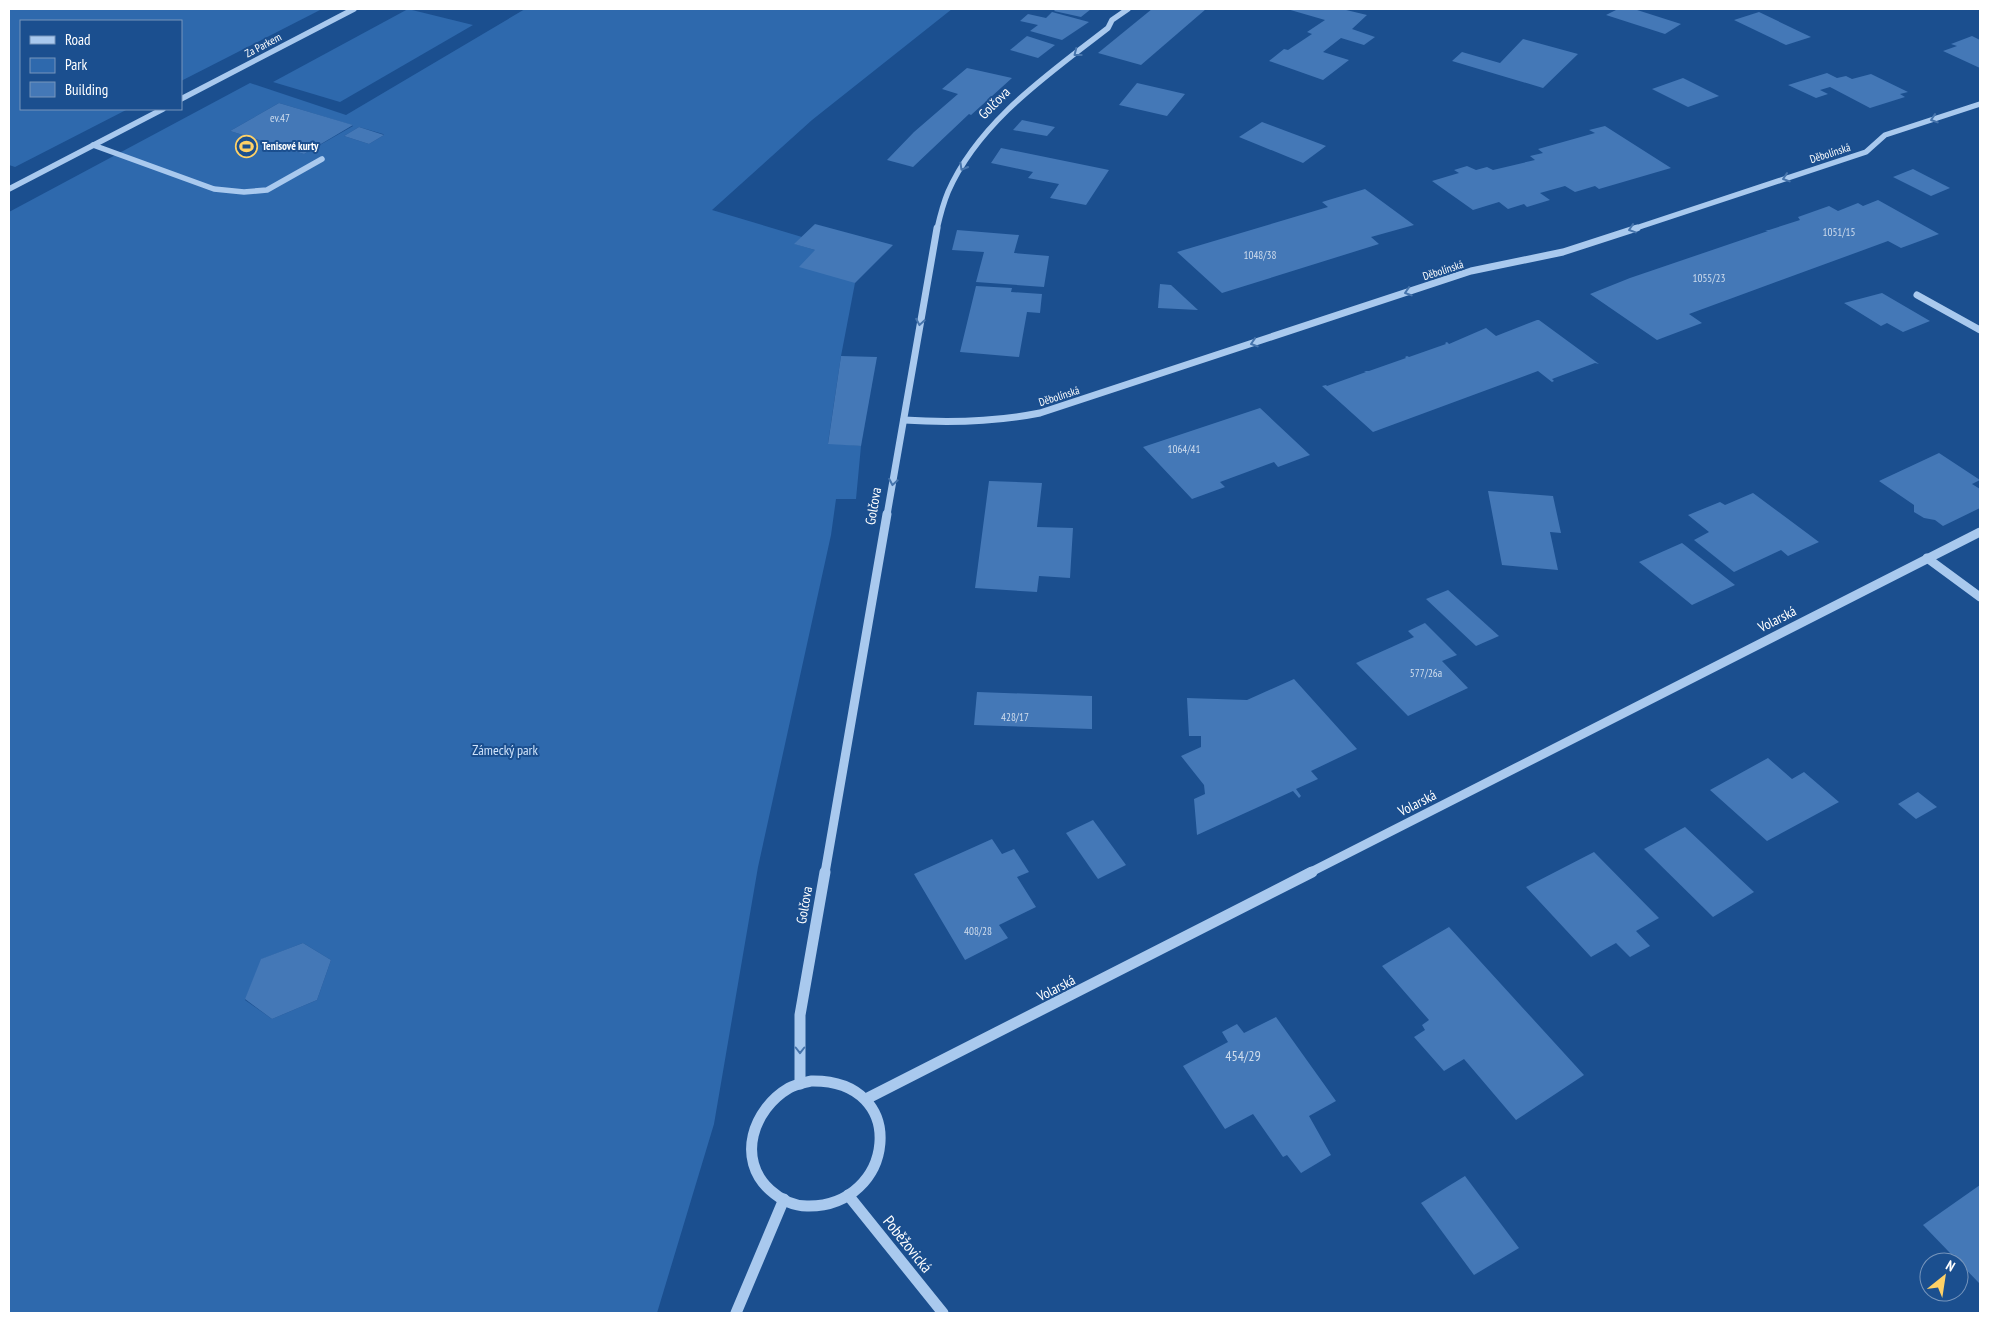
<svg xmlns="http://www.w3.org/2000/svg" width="1989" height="1322" font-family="'PT Sans Narrow',sans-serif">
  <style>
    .green { fill: #2e69ad; fill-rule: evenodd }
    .building { fill: #4478b7 }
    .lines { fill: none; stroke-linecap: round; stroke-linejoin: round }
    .minor-far3 { stroke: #a9c9ee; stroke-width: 5.5 }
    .minor-far2 { stroke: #a9c9ee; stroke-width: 7 }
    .minor-far1 { stroke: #a9c9ee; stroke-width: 9 }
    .minor { stroke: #a9c9ee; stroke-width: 11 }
    .oneway { stroke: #4674ac }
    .labels { text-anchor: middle; stroke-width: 4; stroke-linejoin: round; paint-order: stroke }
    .far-street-label { font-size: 11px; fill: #fff; stroke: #1b4f8f }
    .number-label { font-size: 11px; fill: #d0dded }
    .far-poi-label { font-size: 11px; font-weight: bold; fill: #fff; stroke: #1b4f8f; text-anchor: start }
    .street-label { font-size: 14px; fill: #fff; stroke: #1b4f8f }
    .park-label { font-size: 14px; fill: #cfe3fa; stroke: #1b4f8f }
    .near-number-label { font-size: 14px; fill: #d0dded }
    .near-street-label { font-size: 16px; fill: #fff; stroke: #1b4f8f }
  </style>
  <rect width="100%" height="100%" fill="#1b4f8f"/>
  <!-- green -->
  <g class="green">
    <polygon points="9,9 322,9 181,81 181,21 21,21 21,109 128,109 15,167 9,165"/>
    <polygon points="408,9 473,25 340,102 273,82"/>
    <path d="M525 9H952L812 120 712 210 802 237 795 244 815 250 855 283 841 356 828 443 861 446 856 499H836L831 535 758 867 714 1124 657 1313H9V212L250 83 346 115ZM279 103 352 125 353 126 304 154 230 131ZM359 127 383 134 384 135 369 144 344 136ZM303 943 331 960 317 1000 272 1019 245 1000 262 959Z"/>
  </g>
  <!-- building -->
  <g class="building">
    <polygon points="1056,9 1091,9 1081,17 1054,11"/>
    <polygon points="1152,9 1206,9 1141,65 1098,53"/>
    <polygon points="1287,9 1342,9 1367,15 1352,29 1375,37 1364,45 1341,38 1323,52 1349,60 1323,80 1269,61 1284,49 1288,50 1312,34 1307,32 1325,20"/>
    <polygon points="1618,9 1634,9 1681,24 1665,34 1606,15"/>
    <polygon points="1052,12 1089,22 1062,40 1030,31 1038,25 1020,21 1028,14 1046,18"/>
    <polygon points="1759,12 1811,37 1786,45 1734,20"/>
    <polygon points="1027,36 1055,45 1038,58 1010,50"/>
    <polygon points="1972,36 1980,40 1980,68 1943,51 1957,46 1951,44"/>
    <polygon points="1523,39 1578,54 1543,88 1452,61 1462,52 1500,63"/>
    <polygon points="967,68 1012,78 971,115 969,114 913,167 887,160 914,132 958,94 942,89"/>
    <polygon points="1827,73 1837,78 1846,76 1852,79 1871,74 1908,92 1900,94 1905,97 1870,108 1830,87 1820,90 1828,94 1816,98 1788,85"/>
    <polygon points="1683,78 1719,96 1688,107 1652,89"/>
    <polygon points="1137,83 1185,94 1167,116 1119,105"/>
    <polygon points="279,103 353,125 304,154 230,131"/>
    <polygon points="1022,120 1055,127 1047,136 1013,130"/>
    <polygon points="1262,122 1326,146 1303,163 1239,137"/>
    <polygon points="1605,126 1671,168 1599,189 1595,186 1575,192 1565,186 1540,193 1550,200 1527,207 1524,204 1508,209 1499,202 1473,210 1432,181 1459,173 1454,170 1467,166 1476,170 1487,167 1493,170 1535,160 1530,156 1543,153 1538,149 1595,133 1589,130"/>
    <polygon points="359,127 384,135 369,144 344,136"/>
    <polygon points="1001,148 1109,170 1086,205 1050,198 1059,184 1028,178 1033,172 991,163"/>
    <polygon points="1913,169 1950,188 1931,196 1893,177"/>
    <polygon points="1365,189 1414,225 1371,237 1379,244 1222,293 1177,252 1328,207 1322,202"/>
    <polygon points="1878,200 1939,234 1901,248 1888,241 1689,314 1702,323 1657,340 1590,294 1630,278 1768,231 1765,230 1769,230 1800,220 1798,217 1829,206 1838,211 1858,203 1863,206"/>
    <polygon points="815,224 893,245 855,283 799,267 815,250 794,244"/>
    <polygon points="957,230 1019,235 1014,253 1049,256 1044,287 976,282 984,252 952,250"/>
    <polygon points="1160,284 1171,285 1198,310 1158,308"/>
    <polygon points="976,286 1012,288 1011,292 1042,294 1040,313 1027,312 1019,357 960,352"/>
    <polygon points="1882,293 1930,321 1903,332 1887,323 1881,326 1844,303"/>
    <polygon points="1537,320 1539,320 1599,364 1595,363 1552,379 1554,381 1552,382 1538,371 1373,432 1322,386 1326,385 1327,386 1366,372 1364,371 1369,371 1406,358 1405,357 1407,356 1409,357 1446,344 1445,343 1447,342 1449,344 1486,328 1496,336"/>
    <polygon points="841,356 877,357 861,446 828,444"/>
    <polygon points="1260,408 1310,455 1278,467 1274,462 1220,482 1225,487 1192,499 1143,447"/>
    <polygon points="1939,453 1980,480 1972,484 1980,489 1980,508 1943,526 1935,520 1924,518 1914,512 1914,505 1879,481"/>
    <polygon points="989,481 1042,483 1037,527 1073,528 1070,578 1039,576 1037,592 975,588"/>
    <polygon points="1488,491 1553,496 1561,533 1550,532 1558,570 1502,565"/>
    <polygon points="1753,493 1819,542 1788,556 1781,550 1734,572 1694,540 1709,532 1688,515 1720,502 1725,505"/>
    <polygon points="1682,543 1735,585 1692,605 1639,562"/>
    <polygon points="1448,590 1499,636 1476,646 1426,599"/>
    <polygon points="1425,623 1457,655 1442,661 1468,688 1408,716 1356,663 1414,637 1408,631"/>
    <polygon points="1294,679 1357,749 1311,771 1318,779 1296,789 1301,796 1299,798 1293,791 1197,835 1194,799 1205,794 1204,785 1181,756 1201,747 1201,736 1189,736 1187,698 1247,700"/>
    <polygon points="977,692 1092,696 1092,729 974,725"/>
    <polygon points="1768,758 1792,779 1804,772 1839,802 1767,841 1710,790"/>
    <polygon points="1918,792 1937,807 1916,819 1898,804"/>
    <polygon points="1093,820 1126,865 1098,879 1066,833"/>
    <polygon points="1685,827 1754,892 1713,917 1644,849"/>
    <polygon points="992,839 1002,854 1014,849 1029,872 1017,877 1036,907 999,925 1008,938 965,960 914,874"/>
    <polygon points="1594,852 1659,918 1636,931 1650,946 1630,957 1616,943 1591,957 1526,887"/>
    <polygon points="1449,927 1584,1075 1516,1120 1464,1059 1444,1071 1414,1037 1425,1030 1422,1025 1429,1020 1382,966"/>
    <polygon points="303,943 331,960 317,1000 272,1019 245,999 261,959"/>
    <polygon points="1276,1017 1336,1101 1309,1116 1331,1155 1301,1173 1287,1155 1283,1157 1253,1114 1225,1129 1183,1066 1228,1042 1222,1032 1237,1024 1244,1033"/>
    <polygon points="1465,1176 1519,1248 1474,1275 1421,1203"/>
    <polygon points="1980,1185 1980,1284 1923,1225"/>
  </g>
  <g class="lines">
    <!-- minor-far3 -->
    <g class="minor-far3">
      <polyline points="181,99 354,9"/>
      <polyline points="93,145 214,189 244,192 267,190 322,159"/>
      <polyline points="9,189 163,109"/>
      <path d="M937 229C940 216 943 204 948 192 979 121 1049 74 1108 28L1112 20 1128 9"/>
      <polyline points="1633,229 1866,152 1885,135 1980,104"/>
    </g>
    <!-- minor-far2 -->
    <g class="minor-far2">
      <polyline points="1917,295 1980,330"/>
      <path d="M904 420C950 423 994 422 1040 413L1471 271 1563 252 1637 228"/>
      <polyline points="887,515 937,228"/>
    </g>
    <!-- minor-far1 -->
    <g class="minor-far1">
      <polyline points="1927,558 1980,597"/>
      <polyline points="825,873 887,514"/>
      <polyline points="1309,873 1980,532"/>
    </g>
    <!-- minor -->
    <g class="minor">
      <path d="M811 1081C912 1079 895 1208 807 1206 793 1206 781 1200 770 1190 736 1159 753 1109 789 1088 796 1084 804 1083 811 1081Z"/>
      <polyline points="800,1084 800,1015 825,872"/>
      <polyline points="866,1099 1312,872"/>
      <polyline points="848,1195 943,1313"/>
      <polyline points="736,1313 784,1199"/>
    </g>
  </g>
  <!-- one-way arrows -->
  <defs><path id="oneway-chevron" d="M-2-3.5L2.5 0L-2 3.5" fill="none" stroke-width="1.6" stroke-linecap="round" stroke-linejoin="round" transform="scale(1.25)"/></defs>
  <g class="oneway">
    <use href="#oneway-chevron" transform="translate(1077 53) rotate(142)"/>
    <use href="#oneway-chevron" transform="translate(1934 119) rotate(162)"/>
    <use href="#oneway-chevron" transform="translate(963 167) rotate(120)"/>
    <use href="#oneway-chevron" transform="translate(1786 178) rotate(162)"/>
    <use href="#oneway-chevron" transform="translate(1632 229) rotate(162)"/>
    <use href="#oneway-chevron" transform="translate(1408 292) rotate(162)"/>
    <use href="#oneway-chevron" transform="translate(920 322) rotate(100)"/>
    <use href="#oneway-chevron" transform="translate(1254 343) rotate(162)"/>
    <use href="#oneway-chevron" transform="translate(893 482) rotate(100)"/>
    <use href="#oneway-chevron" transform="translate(800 1050) rotate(90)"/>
  </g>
  <!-- icons -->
  <defs>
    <symbol id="stadium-ring" viewBox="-11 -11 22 22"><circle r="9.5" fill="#1b4f8f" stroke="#ffd166" stroke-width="1.5"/><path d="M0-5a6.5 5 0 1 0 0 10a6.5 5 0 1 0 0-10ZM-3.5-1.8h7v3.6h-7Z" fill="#ffd166"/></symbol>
  </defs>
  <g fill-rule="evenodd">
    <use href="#stadium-ring" x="234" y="134" width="25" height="25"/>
  </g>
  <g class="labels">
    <!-- far-street labels -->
    <g class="far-street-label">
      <text transform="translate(263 45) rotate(-28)" y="4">Za Parkem</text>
      <text transform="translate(1830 153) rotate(-18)" y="4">Děbolínská</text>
      <text transform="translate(1443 270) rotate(-18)" y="4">Děbolínská</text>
      <text transform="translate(1059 396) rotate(-18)" y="4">Děbolínská</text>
    </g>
    <!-- number labels -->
    <g class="number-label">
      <text x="280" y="122">ev.47</text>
      <text x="1839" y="236">1051/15</text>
      <text x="1260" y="259">1048/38</text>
      <text x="1709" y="282">1055/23</text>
      <text x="1184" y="453">1064/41</text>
      <text x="1426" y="677">577/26a</text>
      <text x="1015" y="721">428/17</text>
      <text x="978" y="935">408/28</text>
    </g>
    <!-- far-poi labels -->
    <g class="far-poi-label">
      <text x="262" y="150">Tenisové kurty</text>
    </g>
    <!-- street labels -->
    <g class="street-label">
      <text transform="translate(994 103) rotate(-45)" y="5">Golčova</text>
      <text transform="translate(873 506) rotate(-80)" y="5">Golčova</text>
      <text transform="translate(1777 619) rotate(-27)" y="5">Volarská</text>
      <text transform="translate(1417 803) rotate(-27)" y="5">Volarská</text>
      <text transform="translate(804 905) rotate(-80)" y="5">Golčova</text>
      <text transform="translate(1056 988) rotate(-27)" y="5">Volarská</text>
    </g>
    <!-- park labels -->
    <g class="park-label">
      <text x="505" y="755">Zámecký park</text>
    </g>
    <!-- near-number labels -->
    <g class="near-number-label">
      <text x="1243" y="1061">454/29</text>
    </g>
    <!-- near-street labels -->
    <g class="near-street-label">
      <text transform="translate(908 1244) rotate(51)" y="6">Poběžovická</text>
    </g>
  </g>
  <!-- border -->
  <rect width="1989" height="1322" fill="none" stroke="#ffffff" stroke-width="20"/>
  <!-- legend -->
  <rect x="20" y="20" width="162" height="90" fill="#1b4f8f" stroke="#7695bc"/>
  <rect x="30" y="36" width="25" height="8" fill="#a9c9ee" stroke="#7695bc"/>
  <text x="65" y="45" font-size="15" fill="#ffffff">Road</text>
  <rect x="30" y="58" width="25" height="15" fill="#2e69ad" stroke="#7695bc"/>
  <text x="65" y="70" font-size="15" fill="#ffffff">Park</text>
  <rect x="30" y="82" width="25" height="15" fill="#4478b7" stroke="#7695bc"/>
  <text x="65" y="95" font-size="15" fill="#ffffff">Building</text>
  <!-- north arrow -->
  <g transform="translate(1944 1277) rotate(30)"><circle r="24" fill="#1b4f8f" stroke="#7695bc"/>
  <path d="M0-4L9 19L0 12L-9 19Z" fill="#ffd166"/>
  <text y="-8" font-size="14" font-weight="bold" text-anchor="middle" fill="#ffffff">N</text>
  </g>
</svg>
